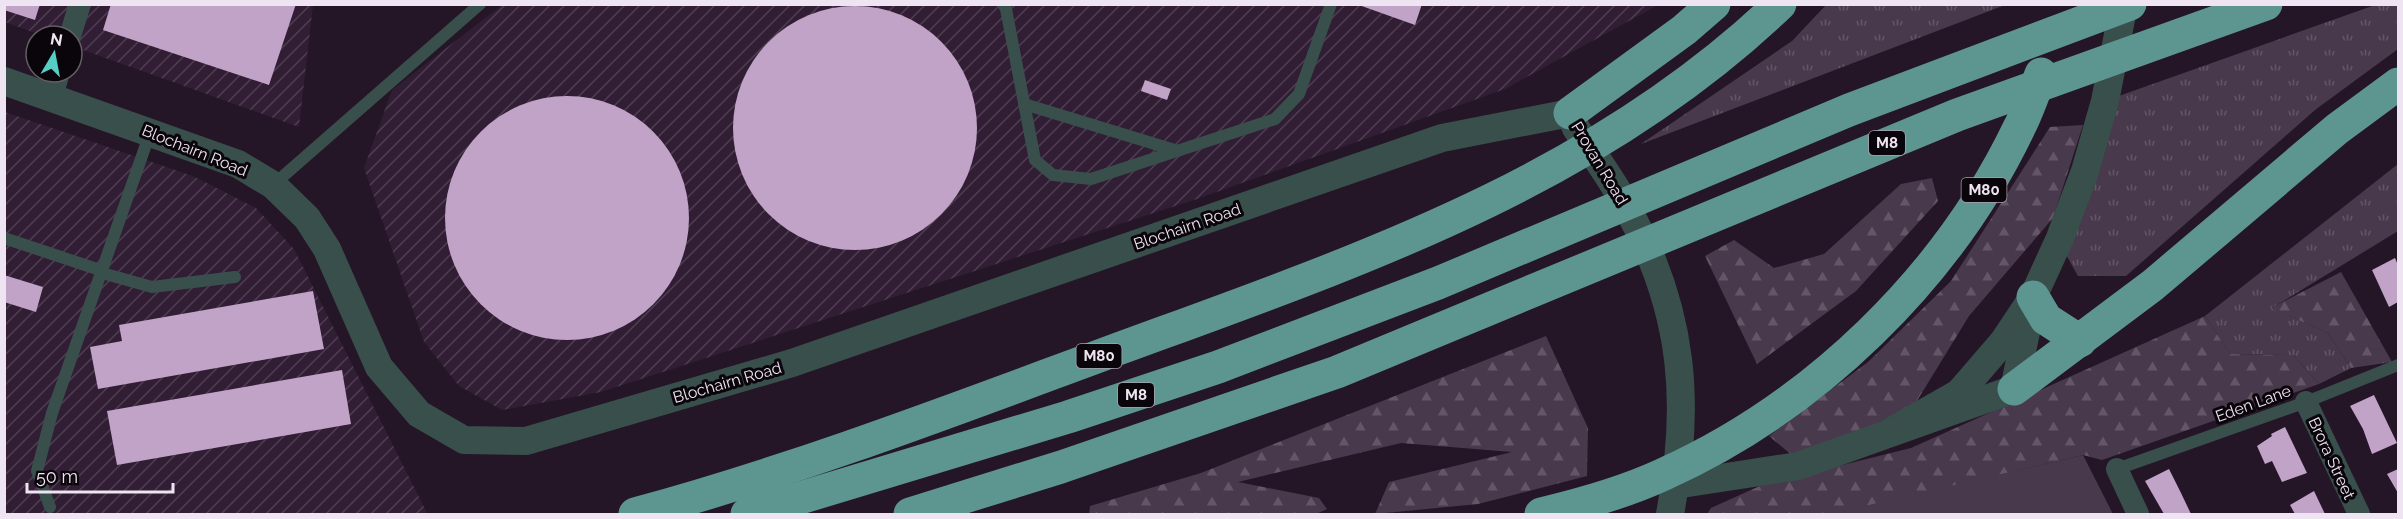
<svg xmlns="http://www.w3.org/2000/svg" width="2403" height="519" font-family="Raleway,sans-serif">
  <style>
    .industrial { fill: url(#industrial-furrows) }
    .grass { fill: url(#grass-tufts) }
    .forest { fill: url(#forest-firs) }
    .garden { fill: #49394c }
    .building { fill: #c1a3c7 }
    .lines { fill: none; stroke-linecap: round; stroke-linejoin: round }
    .service { stroke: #394f4c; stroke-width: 12 }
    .minor { stroke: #394f4c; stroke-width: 22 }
    .tertiary { stroke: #394f4c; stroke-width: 28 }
    .motorway { stroke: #5d9691; stroke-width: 33 }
    .labels { text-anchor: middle; stroke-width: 6; stroke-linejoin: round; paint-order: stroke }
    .shield { fill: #0a040b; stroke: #aaa1ac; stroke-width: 1.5 }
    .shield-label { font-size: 15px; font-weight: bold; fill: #efe4f1 }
    .street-label { font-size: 16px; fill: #efe4f1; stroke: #0a040b }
  </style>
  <defs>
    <pattern id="industrial-furrows" width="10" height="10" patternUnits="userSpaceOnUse" patternTransform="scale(1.5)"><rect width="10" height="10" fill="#311d34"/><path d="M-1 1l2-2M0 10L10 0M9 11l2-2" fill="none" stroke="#4f3e52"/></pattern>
    <pattern id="grass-tufts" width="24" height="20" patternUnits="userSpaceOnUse" patternTransform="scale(1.5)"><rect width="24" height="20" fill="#49394c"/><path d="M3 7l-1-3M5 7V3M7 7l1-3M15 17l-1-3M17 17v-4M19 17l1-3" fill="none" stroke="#645666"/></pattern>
    <pattern id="forest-firs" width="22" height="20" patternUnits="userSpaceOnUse" patternTransform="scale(1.5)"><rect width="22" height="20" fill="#49394c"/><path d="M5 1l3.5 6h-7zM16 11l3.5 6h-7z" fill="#645666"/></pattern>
  </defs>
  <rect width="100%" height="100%" fill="#241527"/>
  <!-- industrial -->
  <g class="industrial">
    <polygon points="5,5 313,5 299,127 72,46 72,36 43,36 5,22"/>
    <polygon points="502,5 1658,5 1505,89 1197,199 601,392 502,410 459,386 424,342 364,168 392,90"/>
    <polygon points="5,112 193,176 256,208 294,249 427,513 5,514"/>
  </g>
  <!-- grass -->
  <g class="grass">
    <polygon points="1826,5 2005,5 1641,144 1792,41"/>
    <polygon points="2375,5 2398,5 2398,49 2315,110 2126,276 2078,276 2064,251 2116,97"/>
    <polygon points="2398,164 2398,231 2272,308 2328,333 2351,368 2319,384 2293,355 2230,354 2205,316"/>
  </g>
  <!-- forest -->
  <g class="forest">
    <polygon points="2083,125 2053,218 1969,316 1904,422 1793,456 1769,436 1868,362 1951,281 2050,127"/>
    <polygon points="1932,178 1938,201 1856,291 1757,364 1705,256 1734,240 1774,268 1824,254 1901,184"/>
    <polygon points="2341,272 2392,362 2351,368 2328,333 2271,308"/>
    <polygon points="2205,316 2230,354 2293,355 2319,384 2102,460 2083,455 1835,514 1707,514 1711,508 1762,485 1911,448"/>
    <polygon points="1546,336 1588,428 1587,476 1478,504 1375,514 1389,482 1512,452 1401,443 1238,482 1319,498 1327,509 1316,514 1089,514 1090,506 1201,473"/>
  </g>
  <!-- garden -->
  <polygon class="garden" points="2083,455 2113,514 1835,514 1856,508"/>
  <!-- building -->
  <g class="building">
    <polygon points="4,4 40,4 35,20 4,10"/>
    <polygon points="111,4 296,4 269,85 103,30"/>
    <polygon points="1356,4 1422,4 1415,25"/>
    <circle cx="855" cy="128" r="122"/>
    <polygon points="1145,80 1171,89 1167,100 1141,91"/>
    <circle cx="567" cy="218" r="122"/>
    <polygon points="2395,258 2398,265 2398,302 2389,307 2372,270"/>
    <polygon points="4,275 43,287 36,312 4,302"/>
    <polygon points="313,291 324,349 98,389 90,347 122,341 119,325"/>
    <polygon points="342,370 351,424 117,465 107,411"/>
    <polygon points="2374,395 2397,443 2372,454 2363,429 2350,406"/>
    <polygon points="2285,427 2307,473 2282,482 2272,461 2265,464 2257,446 2272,436 2271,434"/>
    <polygon points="2169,469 2181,493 2191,514 2164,514 2145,481"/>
    <polygon points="2398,469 2398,493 2387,474"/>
    <polygon points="2314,491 2325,514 2295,514 2290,505"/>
  </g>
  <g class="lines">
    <!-- service -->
    <g class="service">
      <polyline points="1003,4 1006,9 1035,160 1053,175 1091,179 1275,119 1299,94 1331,4"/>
      <polyline points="1024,104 1178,151"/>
      <polyline points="273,185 480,4"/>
      <polyline points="4,238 103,271"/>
      <polyline points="102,273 152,287 235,277"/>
      <polyline points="2117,469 2306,402 2398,365"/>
      <polyline points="50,507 37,471 52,413 150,133"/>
    </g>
    <!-- minor -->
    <g class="minor">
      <polyline points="70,36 80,4"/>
      <polyline points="52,97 59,72"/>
      <polyline points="2306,402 2359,514"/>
      <polyline points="2117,469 2138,514"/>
    </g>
    <!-- tertiary -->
    <g class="tertiary">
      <path d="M4 81 238 164 273 185 307 218 327 249 379 367 419 414 464 440 526 441 792 363 1442 138 1570 113 1576 128C1594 156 1615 183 1630 213 1684 313 1691 405 1670 514"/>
      <polyline points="1892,431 1959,393 2003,342 2033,297 2060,238 2085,171 2105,101 2124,4"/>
      <polyline points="1675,485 1798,466 2014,389 2031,308"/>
    </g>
    <!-- motorway -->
    <g class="motorway">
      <polyline points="1570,113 1684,30 1714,4"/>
      <polyline points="2033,297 2046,319 2080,341"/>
      <polyline points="2014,389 2153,285 2337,129 2398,84"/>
      <path d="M635 514C797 470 953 410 1110 352 1349 264 1591 185 1780 4"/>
      <polyline points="747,514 1068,417 1218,367 1438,283 1849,110 2130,4"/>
      <polyline points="910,514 1061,467 1337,372 1957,115 2266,4"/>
      <path d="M1541 514C1583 504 1623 493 1662 475 1814 407 1947 278 2019 128 2028 111 2034 92 2041 74"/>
    </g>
  </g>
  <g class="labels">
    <!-- shield labels -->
    <g class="shield">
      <rect x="1869" y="131" width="36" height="24" rx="4.5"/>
      <rect x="1961.5" y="178" width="45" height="24" rx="4.5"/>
      <rect x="1076.5" y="344" width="45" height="24" rx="4.5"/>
      <rect x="1118" y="383" width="36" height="24" rx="4.5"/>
    </g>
    <g class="shield-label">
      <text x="1887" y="148">M8</text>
      <text x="1984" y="195">M80</text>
      <text x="1099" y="361">M80</text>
      <text x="1136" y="400">M8</text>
    </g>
    <!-- street labels -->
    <g class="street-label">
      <text transform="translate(195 150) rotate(22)" y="6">Blochairn Road</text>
      <text transform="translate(1600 163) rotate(59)" y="6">Provan Road</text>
      <text transform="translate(1187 226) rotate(-19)" y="6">Blochairn Road</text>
      <text transform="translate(727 382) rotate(-16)" y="6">Blochairn Road</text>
      <text transform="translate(2253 403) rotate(-20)" y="6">Eden Lane</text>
      <text transform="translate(2332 458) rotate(65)" y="6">Brora Street</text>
    </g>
  </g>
  <!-- border -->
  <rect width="2403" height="519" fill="none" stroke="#efe4f1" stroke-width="12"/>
  <!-- north arrow -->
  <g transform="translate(54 54) rotate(10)"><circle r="28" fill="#0a040b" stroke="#665e67" stroke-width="1.5"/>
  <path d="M0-4.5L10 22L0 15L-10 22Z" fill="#56cec4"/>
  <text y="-9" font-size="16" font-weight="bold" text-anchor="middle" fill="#efe4f1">N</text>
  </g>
  <!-- scale -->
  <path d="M27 483v9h146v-9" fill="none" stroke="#efe4f1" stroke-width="3"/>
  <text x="36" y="483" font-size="18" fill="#efe4f1" stroke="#0a040b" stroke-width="4.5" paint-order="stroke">50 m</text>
</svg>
